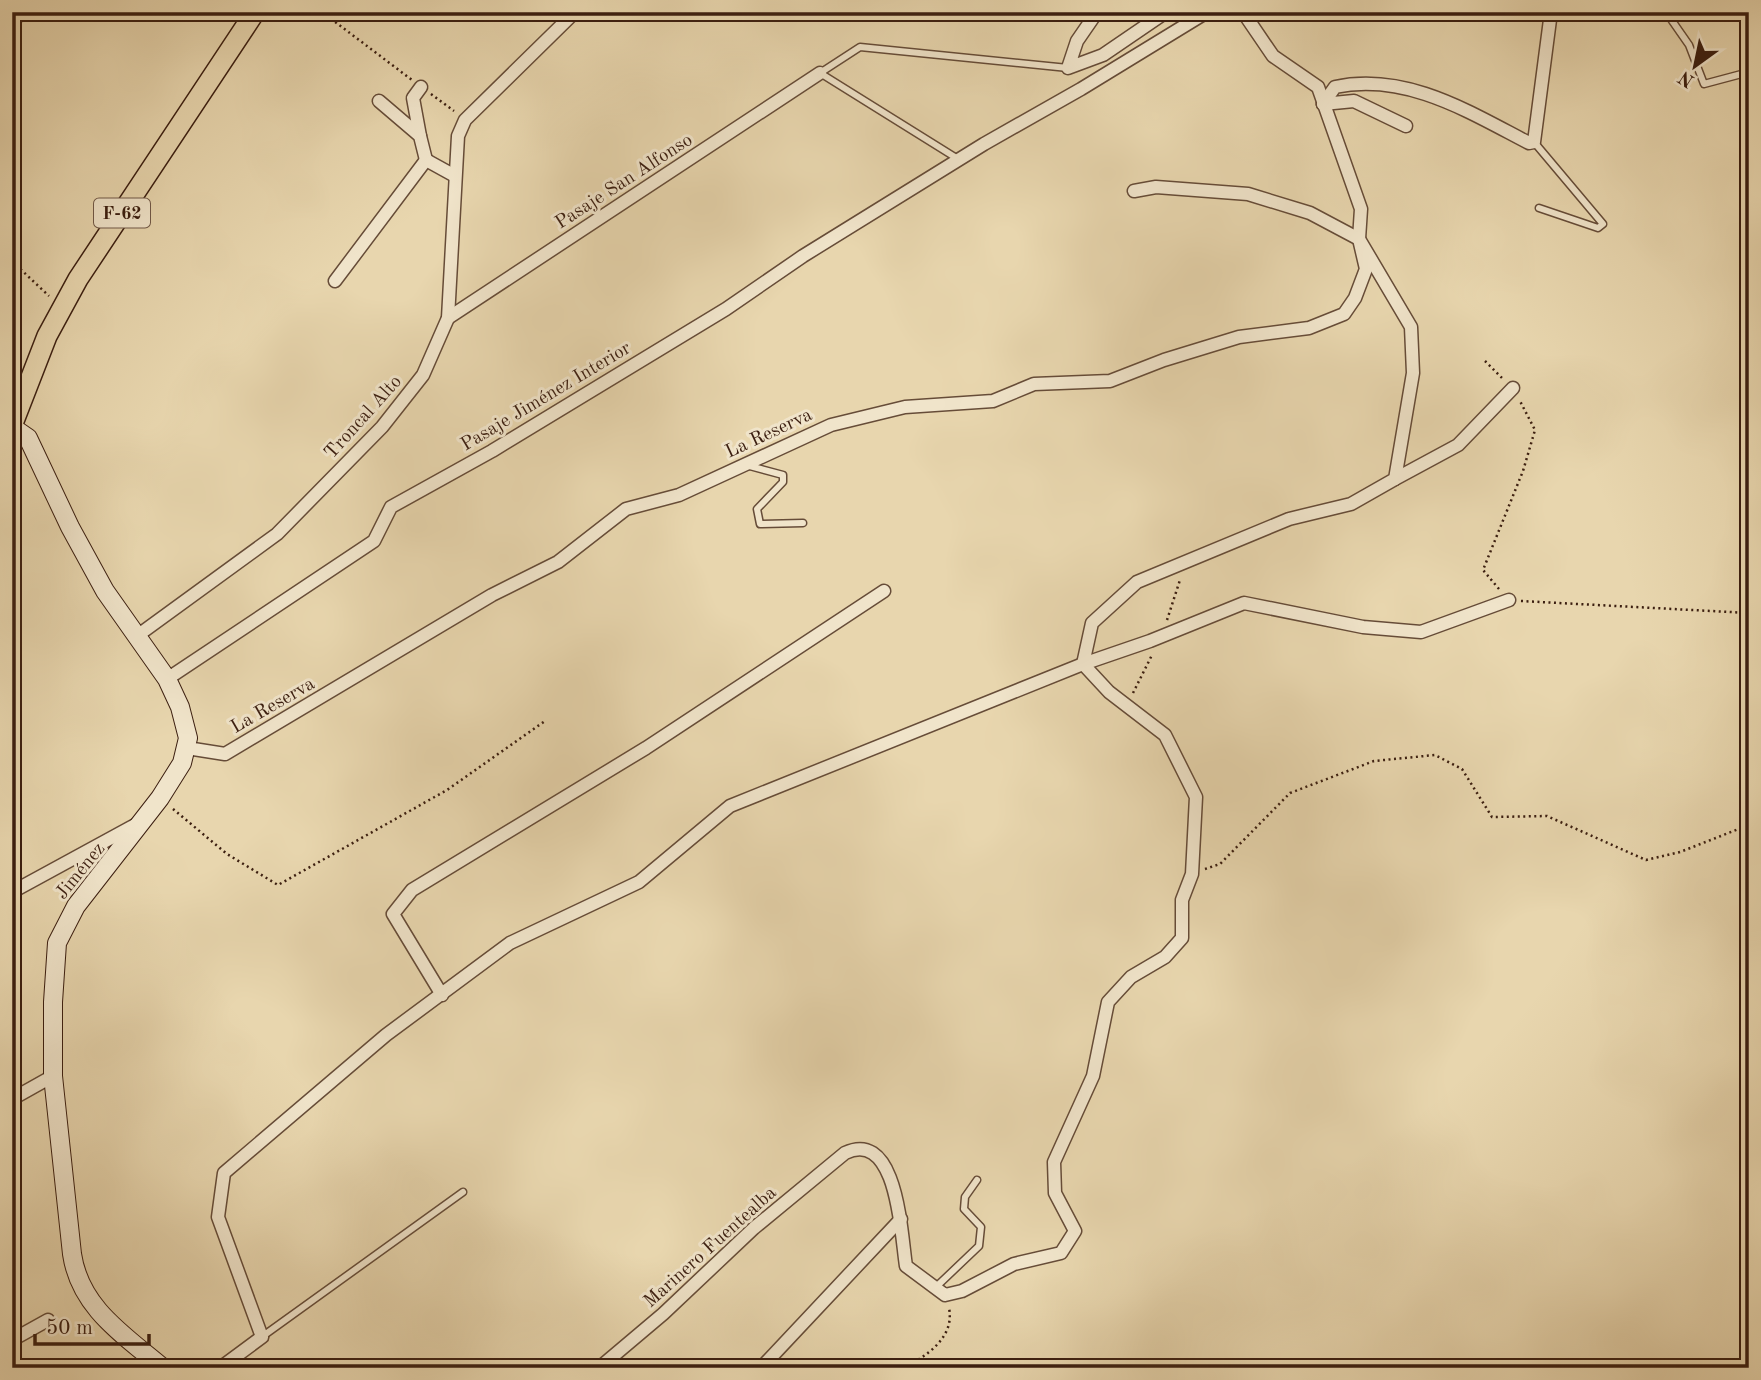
<svg xmlns="http://www.w3.org/2000/svg" width="1761" height="1380" font-family="'Old Standard TT',serif">
  <style>
    .lines { fill: none; stroke-linecap: round; stroke-linejoin: round }
    .lane-casing { stroke: #664c38; stroke-width: 9 }
    .street-casing { stroke: #664c38; stroke-width: 15 }
    .secondary-casing { stroke: #3b1e10; stroke-width: 20 }
    .primary-casing { stroke: #3b1e10; stroke-width: 22 }
    .path { stroke: #3b1e10; stroke-width: 2.5; stroke-dasharray: 2 3.5; stroke-linecap: butt }
    .lane { stroke: #f0e4ca; stroke-width: 6 }
    .street { stroke: #f0e4ca; stroke-width: 12 }
    .secondary { stroke: #f0e4ca; stroke-width: 18 }
    .primary { stroke: #e8d6ae; stroke-width: 19 }
    .labels { text-anchor: middle; stroke-width: 6; stroke-linejoin: round; paint-order: stroke }
    .shield { fill: #f0e4ca; stroke: #715948; stroke-width: 2 }
    .shield-label { font-size: 18px; font-weight: bold; fill: #3b1e10 }
    .street-label { font-size: 19px; fill: #3b1e10; stroke: #f0e4ca }
  </style>
  <rect width="100%" height="100%" fill="#e8d6ae"/>
  <filter id="stains"><feTurbulence type="fractalNoise" baseFrequency=".00286" numOctaves="4"/><feColorMatrix values="0 0 0 0 .2 0 0 0 0 .09 0 0 0 0 .02 0 0 0 .5 -.17"/></filter>
  <radialGradient id="worn" r=".72"><stop offset=".6" stop-color="#630" stop-opacity="0"/><stop offset="1" stop-color="#630" stop-opacity=".3"/></radialGradient>
  <g class="lines">
    <defs>
      <g id="lane">
        <polyline points="1666,12 1689,45 1704,84 1749,72"/>
        <polyline points="1534,142 1603,224 1598,228 1539,208"/>
        <polyline points="958,159 820,73 860,47 1068,68"/>
        <polyline points="746,465 783,475 783,482 757,509 760,524 803,523"/>
        <polyline points="937,1286 979,1246 981,1227 964,1209 965,1197 977,1180"/>
        <polyline points="263,1336 463,1192"/>
      </g>
      <g id="street">
        <polyline points="1097,12 1077,41 1068,68 1103,55 1166,12"/>
        <polyline points="379,101 420,136 426,160"/>
        <path d="M1323 104 1335 87C1406 72 1469 112 1529 143L1534 142 1551 12"/>
        <polyline points="1323,104 1354,101 1406,126"/>
        <polyline points="420,136 413,98 421,87"/>
        <polyline points="335,281 426,160 455,176"/>
        <polyline points="448,318 820,73"/>
        <polyline points="1395,479 1458,445 1513,388"/>
        <polyline points="137,636 277,534 382,427 423,375 448,318 458,136 465,120 575,12"/>
        <polyline points="167,679 374,541 391,507 492,451 726,309 803,256 984,144 1081,89 1207,12"/>
        <polyline points="187,748 225,754 492,595 558,562 626,509 679,495 831,425 905,407 993,401 1034,384 1110,381 1164,360 1239,337 1309,328 1344,314 1355,298 1366,269 1359,239 1361,209 1318,87 1273,56 1243,12"/>
        <polyline points="12,892 135,825"/>
        <polyline points="442,995 393,914 412,890 646,748 884,591"/>
        <polyline points="12,1099 53,1076"/>
        <polyline points="12,1340 48,1320"/>
        <polyline points="220,1368 262,1337 218,1217 224,1173 386,1035 510,943 639,882 730,806 1083,664 1150,641 1244,603 1363,627 1421,632 1509,600"/>
        <path d="M599 1368 663 1314 754 1228 845 1153C898 1128 901 1235 906 1266L945 1295 962 1291 1014 1264 1061 1253 1075 1231 1055 1193 1054 1162 1093 1076 1108 1002 1131 977 1165 957 1182 938V900L1192 874 1196 797 1165 735 1109 692 1083 664 1092 623 1137 582 1289 519 1351 504 1395 479 1413 373 1411 327 1359 239 1310 213 1248 194 1156 187 1134 191"/>
        <polyline points="761,1368 901,1219"/>
      </g>
      <g id="secondary">
        <polyline points="12,18 19,12"/>
        <path d="M12 427 28 438 70 527 105 591 167 679 180 707 188 738 182 763 160 798 76 906 57 943 53 1002V1076L72 1254C80 1308 124 1335 163 1368"/>
      </g>
      <polyline id="primary" points="12,426 47,336 78,279 255,12"/>
    </defs>
    <!-- lane casing -->
    <use href="#lane" class="lane-casing"/>
    <!-- street casing -->
    <use href="#street" class="street-casing"/>
    <!-- secondary casing -->
    <use href="#secondary" class="secondary-casing"/>
    <!-- primary casing -->
    <use href="#primary" class="primary-casing"/>
    <!-- path -->
    <g class="path">
      <polyline points="322,12 412,80"/>
      <polyline points="431,94 454,111"/>
      <polyline points="12,266 15,264 49,296"/>
      <polyline points="1485,361 1503,379"/>
      <polyline points="1499,589 1483,570 1523,471 1535,430 1520,401"/>
      <polyline points="1521,601 1749,613"/>
      <polyline points="1167,620 1180,580"/>
      <polyline points="1133,693 1152,655"/>
      <polyline points="173,809 227,854 278,885 447,790 545,721"/>
      <polyline points="1205,869 1220,864 1290,793 1374,761 1435,755 1462,769 1492,817 1547,816 1646,860 1680,852 1749,825"/>
      <path d="M904 1368C926 1356 955 1338 949 1308"/>
    </g>
    <!-- lane -->
    <use href="#lane" class="lane"/>
    <!-- street -->
    <use href="#street" class="street"/>
    <!-- secondary -->
    <use href="#secondary" class="secondary"/>
    <!-- primary -->
    <use href="#primary" class="primary"/>
  </g>
  <g class="labels">
    <!-- shield labels -->
    <rect class="shield" x="94" y="198.5" width="56" height="29" rx="5"/>
    <g class="shield-label">
      <text x="122" y="219">F-62</text>
    </g>
    <!-- street labels -->
    <g class="street-label">
      <text transform="translate(623 180) rotate(-33)" y="7">Pasaje San Alfonso</text>
      <text transform="translate(545 395) rotate(-31)" y="7">Pasaje Jiménez Interior</text>
      <text transform="translate(362 416) rotate(-48)" y="7">Troncal Alto</text>
      <text transform="translate(768 432) rotate(-25)" y="7">La Reserva</text>
      <text transform="translate(272 704) rotate(-30)" y="7">La Reserva</text>
      <text transform="translate(79 870) rotate(-51)" y="7">Jiménez</text>
      <text transform="translate(709 1246) rotate(-42)" y="7">Marinero Fuentealba</text>
    </g>
  </g>
  <!-- margin -->
  <rect width="1761" height="1380" fill="none" stroke="#e8d6ae" stroke-width="42"/>
  <rect x="14" y="14" width="1733" height="1352" fill="none" stroke="#3b1e10" stroke-width="3.5"/>
  <rect x="21" y="21" width="1719" height="1338" fill="none" stroke="#3b1e10" stroke-width="2"/>
  <!-- north arrow -->
  <g transform="translate(1695 66) rotate(213)" stroke="#f0e4ca" stroke-width="5" paint-order="stroke">
  <path d="M0-5L12 26L0 18L-12 26Z" fill="#3b1e10"/>
  <text y="-10" font-size="19" font-weight="bold" text-anchor="middle" fill="#3b1e10">N</text>
  </g>
  <!-- scale -->
  <path d="M35 1334v10h114v-10" fill="none" stroke="#3b1e10" stroke-width="3.5"/>
  <text x="46" y="1334" font-size="21" fill="#3b1e10" stroke="#f0e4ca" stroke-width="5" paint-order="stroke">50 m</text>
  <rect width="100%" height="100%" filter="url(#stains)"/>
  <rect width="100%" height="100%" fill="url(#worn)"/>
</svg>
